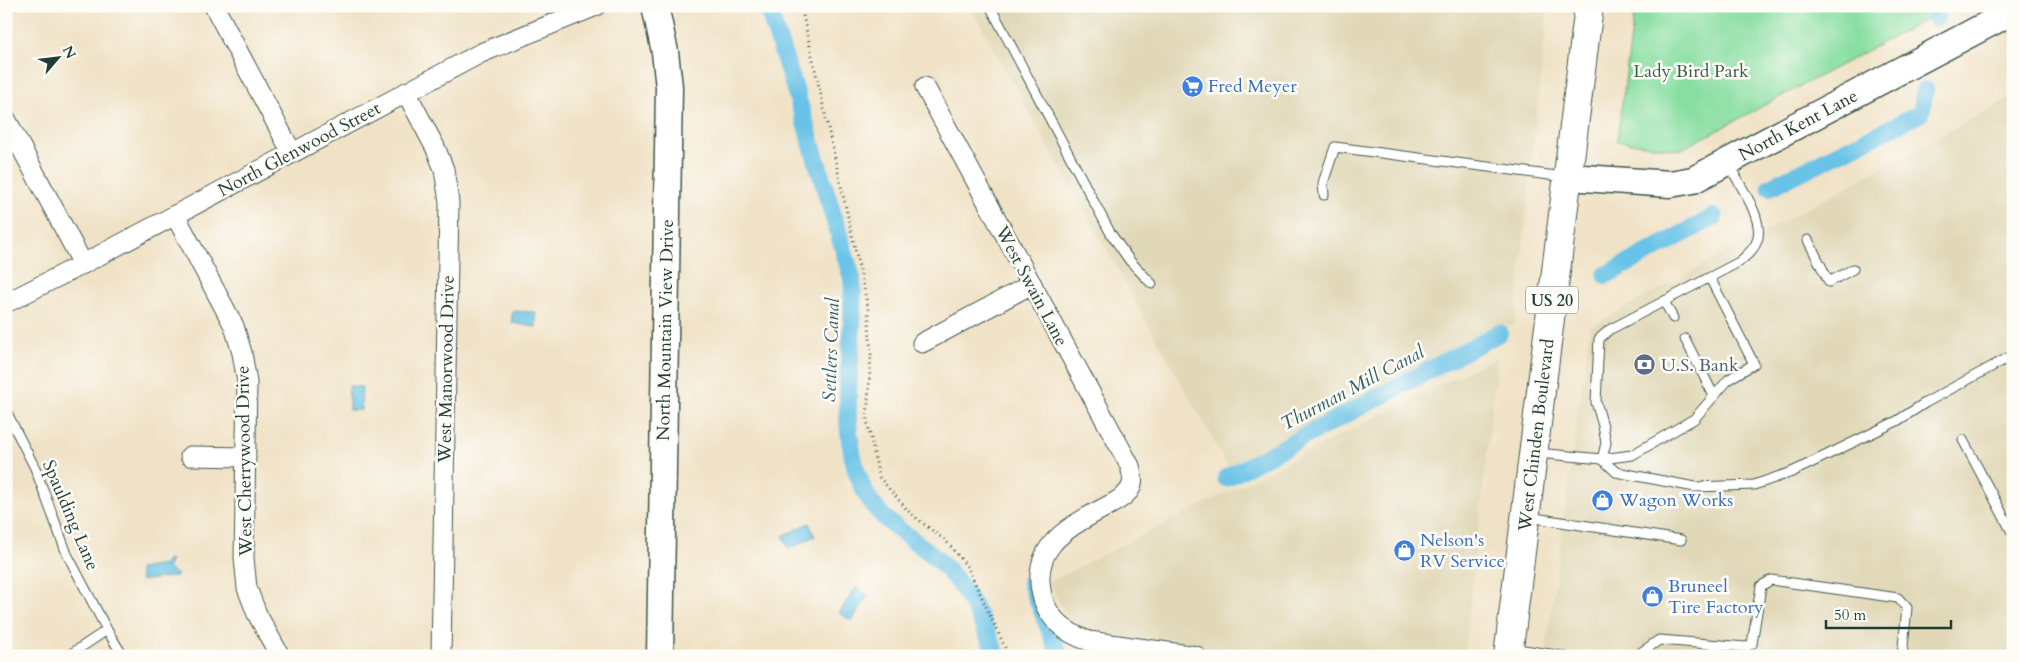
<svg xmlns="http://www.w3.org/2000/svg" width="2019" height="662" font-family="Cardo,serif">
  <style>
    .built { fill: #e1d8b7 }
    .green { fill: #88dea1; stroke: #548e6a }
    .water { fill: #69c2e7; stroke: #44808e }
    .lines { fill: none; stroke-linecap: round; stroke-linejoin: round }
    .canal { stroke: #69c2e7; stroke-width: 18 }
    .lane-casing { stroke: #3e564a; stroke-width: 11 }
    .street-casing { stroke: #3e564a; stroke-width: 21 }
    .secondary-casing { stroke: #3e564a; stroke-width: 29 }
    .primary-casing { stroke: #3e564a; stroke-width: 30 }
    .path { stroke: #3e564a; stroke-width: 3; stroke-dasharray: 1 4; stroke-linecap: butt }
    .lane { stroke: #fff; stroke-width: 9 }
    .street { stroke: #fff; stroke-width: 19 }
    .secondary { stroke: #fff; stroke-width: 26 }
    .primary { stroke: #fff; stroke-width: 28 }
    .labels { text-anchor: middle; stroke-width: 5; stroke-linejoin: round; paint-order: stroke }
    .shield { fill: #fdfcf7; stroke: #62766e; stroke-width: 1 }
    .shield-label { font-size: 16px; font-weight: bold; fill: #1f3d34 }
    .park-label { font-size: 18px; fill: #345d4a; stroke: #fdfcf7 }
    .shop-label { font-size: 18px; fill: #366cbe; stroke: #fdfcf7; text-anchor: start }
    .street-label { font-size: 18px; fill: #1f3d34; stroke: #fdfcf7 }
    .service-label { font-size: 18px; fill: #4e5e75; stroke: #fdfcf7; text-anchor: start }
    .water-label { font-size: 19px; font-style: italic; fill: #325e61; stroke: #fdfcf7 }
  </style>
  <rect width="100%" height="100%" fill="#fdfcf7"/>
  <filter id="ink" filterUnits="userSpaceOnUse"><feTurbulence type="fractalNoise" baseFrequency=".02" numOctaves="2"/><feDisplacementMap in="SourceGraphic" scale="10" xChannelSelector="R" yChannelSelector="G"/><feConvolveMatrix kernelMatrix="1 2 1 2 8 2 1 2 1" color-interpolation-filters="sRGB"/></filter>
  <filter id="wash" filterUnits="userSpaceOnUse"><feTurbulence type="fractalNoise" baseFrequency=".0096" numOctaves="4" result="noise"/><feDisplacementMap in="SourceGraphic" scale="20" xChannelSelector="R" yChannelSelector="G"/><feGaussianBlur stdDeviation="1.12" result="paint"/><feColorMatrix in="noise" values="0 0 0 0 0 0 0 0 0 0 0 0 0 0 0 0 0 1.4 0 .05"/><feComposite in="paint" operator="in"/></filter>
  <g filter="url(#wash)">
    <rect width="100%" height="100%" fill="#f0e2c6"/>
    <!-- built -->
    <g class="built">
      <polygon points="970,6 1548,6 1515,324 1230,470"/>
      <polygon points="2013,96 2013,656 1545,656 1590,327"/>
      <polygon points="1498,356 1464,656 1086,656 1049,582"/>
    </g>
    <!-- green -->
    <polygon class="green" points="1635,6 1952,6 1680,150 1617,141"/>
    <!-- water -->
    <g class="water">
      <polygon points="512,311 534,312 536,314 536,327 512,323"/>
      <polygon points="349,386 362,387 361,410 349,410"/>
      <polygon points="809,523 815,536 789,549 783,536"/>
      <polygon points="168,559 171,561 167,568 177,575 176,576 141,581 139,569 164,565"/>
      <polygon points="856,587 868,595 852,621 839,613"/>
    </g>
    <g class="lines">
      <!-- canal -->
      <g class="canal">
        <path d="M767 6 794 86 852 278C857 346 834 421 862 486 879 525 916 537 943 565 969 591 983 623 997 656"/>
        <polyline points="1936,18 1938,6"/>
        <polyline points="1770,187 1921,113 1925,90"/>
        <polyline points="1606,275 1714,217"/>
        <polyline points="1226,478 1499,333"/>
        <polyline points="1031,583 1060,656"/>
      </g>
    </g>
  </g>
  <g filter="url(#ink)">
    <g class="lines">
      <defs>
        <g id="lane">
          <polyline points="990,6 1111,234 1130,261 1152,284"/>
          <polyline points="1324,195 1323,183 1335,147 1564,177"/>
          <polyline points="1808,240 1829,282 1853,269"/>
          <polyline points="1664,301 1673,318"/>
          <polyline points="1685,339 1714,396"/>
          <polyline points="6,411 35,468 67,554 107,630 123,656"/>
          <polyline points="1963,440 2013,534"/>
          <path d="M1537 453 1602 459 1606 443 1603 426 1596 402 1599 339 1609 330 1739 262C1746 256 1754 250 1757 241 1765 219 1739 184 1729 165"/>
          <polyline points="1602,459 1616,472 1695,487 1754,485 1792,472 1897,421 1925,403 2013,355"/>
          <polyline points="1602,459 1632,455 1694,419 1729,379 1754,364 1710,278"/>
          <polyline points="1528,517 1681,540"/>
          <polyline points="1512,648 1562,656"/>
          <polyline points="68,656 107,630"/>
          <polyline points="1636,656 1659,640 1746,647 1752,644 1761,586 1771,580 1898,598 1907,608 1902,656"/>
        </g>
        <g id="street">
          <polyline points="214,6 292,153"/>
          <path d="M925 87 1130 466C1133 477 1135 486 1126 494 1119 501 1109 505 1100 510 1063 530 1029 550 1043 599 1050 621 1068 634 1089 641L1196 656"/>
          <polyline points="406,92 435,147 444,169 449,202 441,656"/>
          <polyline points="6,119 83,264"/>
          <polyline points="175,215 234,326 242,353 247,382 244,558 247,588 257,614 280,656"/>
          <polyline points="6,303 83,264 481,53 596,6"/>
          <polyline points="922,343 1032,284"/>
          <polyline points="190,456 246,457"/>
        </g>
        <g id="secondary">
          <polyline points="655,6 665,52 669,87 660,656"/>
          <polyline points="1569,177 1670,184 1693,180 2013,11"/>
        </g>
        <polyline id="primary" points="1508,656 1589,6"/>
      </defs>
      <!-- lane casing -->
      <use href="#lane" class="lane-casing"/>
      <!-- street casing -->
      <use href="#street" class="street-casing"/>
      <!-- secondary casing -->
      <use href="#secondary" class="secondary-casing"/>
      <!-- primary casing -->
      <use href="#primary" class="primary-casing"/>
      <!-- path -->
      <polyline class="path" points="801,6 868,307 871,354 867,420 879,477 910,513 947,542 968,568 1009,656"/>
      <!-- lane -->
      <use href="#lane" class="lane"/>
      <!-- street -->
      <use href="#street" class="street"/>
      <!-- secondary -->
      <use href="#secondary" class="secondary"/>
      <!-- primary -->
      <use href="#primary" class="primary"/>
    </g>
  </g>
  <!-- icons -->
  <defs>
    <symbol id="supermarket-disc" viewBox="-11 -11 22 22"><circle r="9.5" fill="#3f7fe0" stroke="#fdfcf7"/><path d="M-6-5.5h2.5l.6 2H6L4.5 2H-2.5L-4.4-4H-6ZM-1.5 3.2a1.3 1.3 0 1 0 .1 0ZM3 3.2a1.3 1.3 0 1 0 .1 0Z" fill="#fff"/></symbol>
    <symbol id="bank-disc" viewBox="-11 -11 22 22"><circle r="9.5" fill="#5c6f8a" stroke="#fdfcf7"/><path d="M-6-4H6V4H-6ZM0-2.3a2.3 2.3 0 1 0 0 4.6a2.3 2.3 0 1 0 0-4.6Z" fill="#fff"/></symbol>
    <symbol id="shop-disc" viewBox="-11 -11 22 22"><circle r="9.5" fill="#3f7fe0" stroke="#fdfcf7"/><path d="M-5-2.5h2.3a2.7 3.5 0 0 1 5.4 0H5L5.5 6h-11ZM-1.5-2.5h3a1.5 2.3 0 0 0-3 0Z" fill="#fff"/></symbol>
  </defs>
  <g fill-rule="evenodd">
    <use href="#supermarket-disc" x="1180" y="74" width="25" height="25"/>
    <use href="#bank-disc" x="1632" y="352" width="25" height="25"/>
    <use href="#shop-disc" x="1590" y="488" width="25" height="25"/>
    <use href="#shop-disc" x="1392" y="538" width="25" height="25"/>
    <use href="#shop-disc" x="1640" y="584" width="25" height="25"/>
  </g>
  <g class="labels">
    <!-- shield labels -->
    <rect class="shield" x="1526" y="286.5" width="52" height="27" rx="4"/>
    <g class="shield-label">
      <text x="1552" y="306">US 20</text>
    </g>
    <!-- park labels -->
    <g class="park-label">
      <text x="1691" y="77">Lady Bird Park</text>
    </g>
    <!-- shop labels -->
    <g class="shop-label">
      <text x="1208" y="92">Fred Meyer</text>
      <text x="1619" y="506">Wagon Works</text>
      <text x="1420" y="546">Nelson's<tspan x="1420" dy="21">RV Service</tspan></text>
      <text x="1668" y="592">Bruneel<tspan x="1668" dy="21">Tire Factory</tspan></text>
    </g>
    <!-- street labels -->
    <g class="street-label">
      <text transform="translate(1798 125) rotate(-28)" y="6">North Kent Lane</text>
      <text transform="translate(299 149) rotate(-28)" y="6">North Glenwood Street</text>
      <text transform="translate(1032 286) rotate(62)" y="6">West Swain Lane</text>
      <text transform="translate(665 330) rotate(-89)" y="6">North Mountain View Drive</text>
      <text transform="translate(446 369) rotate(-89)" y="6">West Manorwood Drive</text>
      <text transform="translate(1536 435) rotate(-83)" y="6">West Chinden Boulevard</text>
      <text transform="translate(244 461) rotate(-91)" y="6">West Cherrywood Drive</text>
      <text transform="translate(71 515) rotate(67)" y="6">Spaulding Lane</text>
    </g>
    <!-- service labels -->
    <g class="service-label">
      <text x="1661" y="371">U.S. Bank</text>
    </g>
    <!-- water labels -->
    <g class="water-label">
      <text transform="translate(830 350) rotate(-88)" y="7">Settlers Canal</text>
      <text transform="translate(1352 387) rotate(-28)" y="7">Thurman Mill Canal</text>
    </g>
  </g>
  <!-- margin -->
  <rect width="2019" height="662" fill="none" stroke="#fdfcf7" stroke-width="25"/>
  <!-- north arrow -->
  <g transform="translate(58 58) rotate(62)" stroke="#fdfcf7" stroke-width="4" paint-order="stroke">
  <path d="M0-4L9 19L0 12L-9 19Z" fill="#1f3d34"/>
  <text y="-8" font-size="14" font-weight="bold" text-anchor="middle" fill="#1f3d34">N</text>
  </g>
  <!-- scale -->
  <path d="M1826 620v8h125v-8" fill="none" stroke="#1f3d34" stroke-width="2.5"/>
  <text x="1834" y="620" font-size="15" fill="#1f3d34" stroke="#fdfcf7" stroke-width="4" paint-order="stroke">50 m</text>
</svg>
